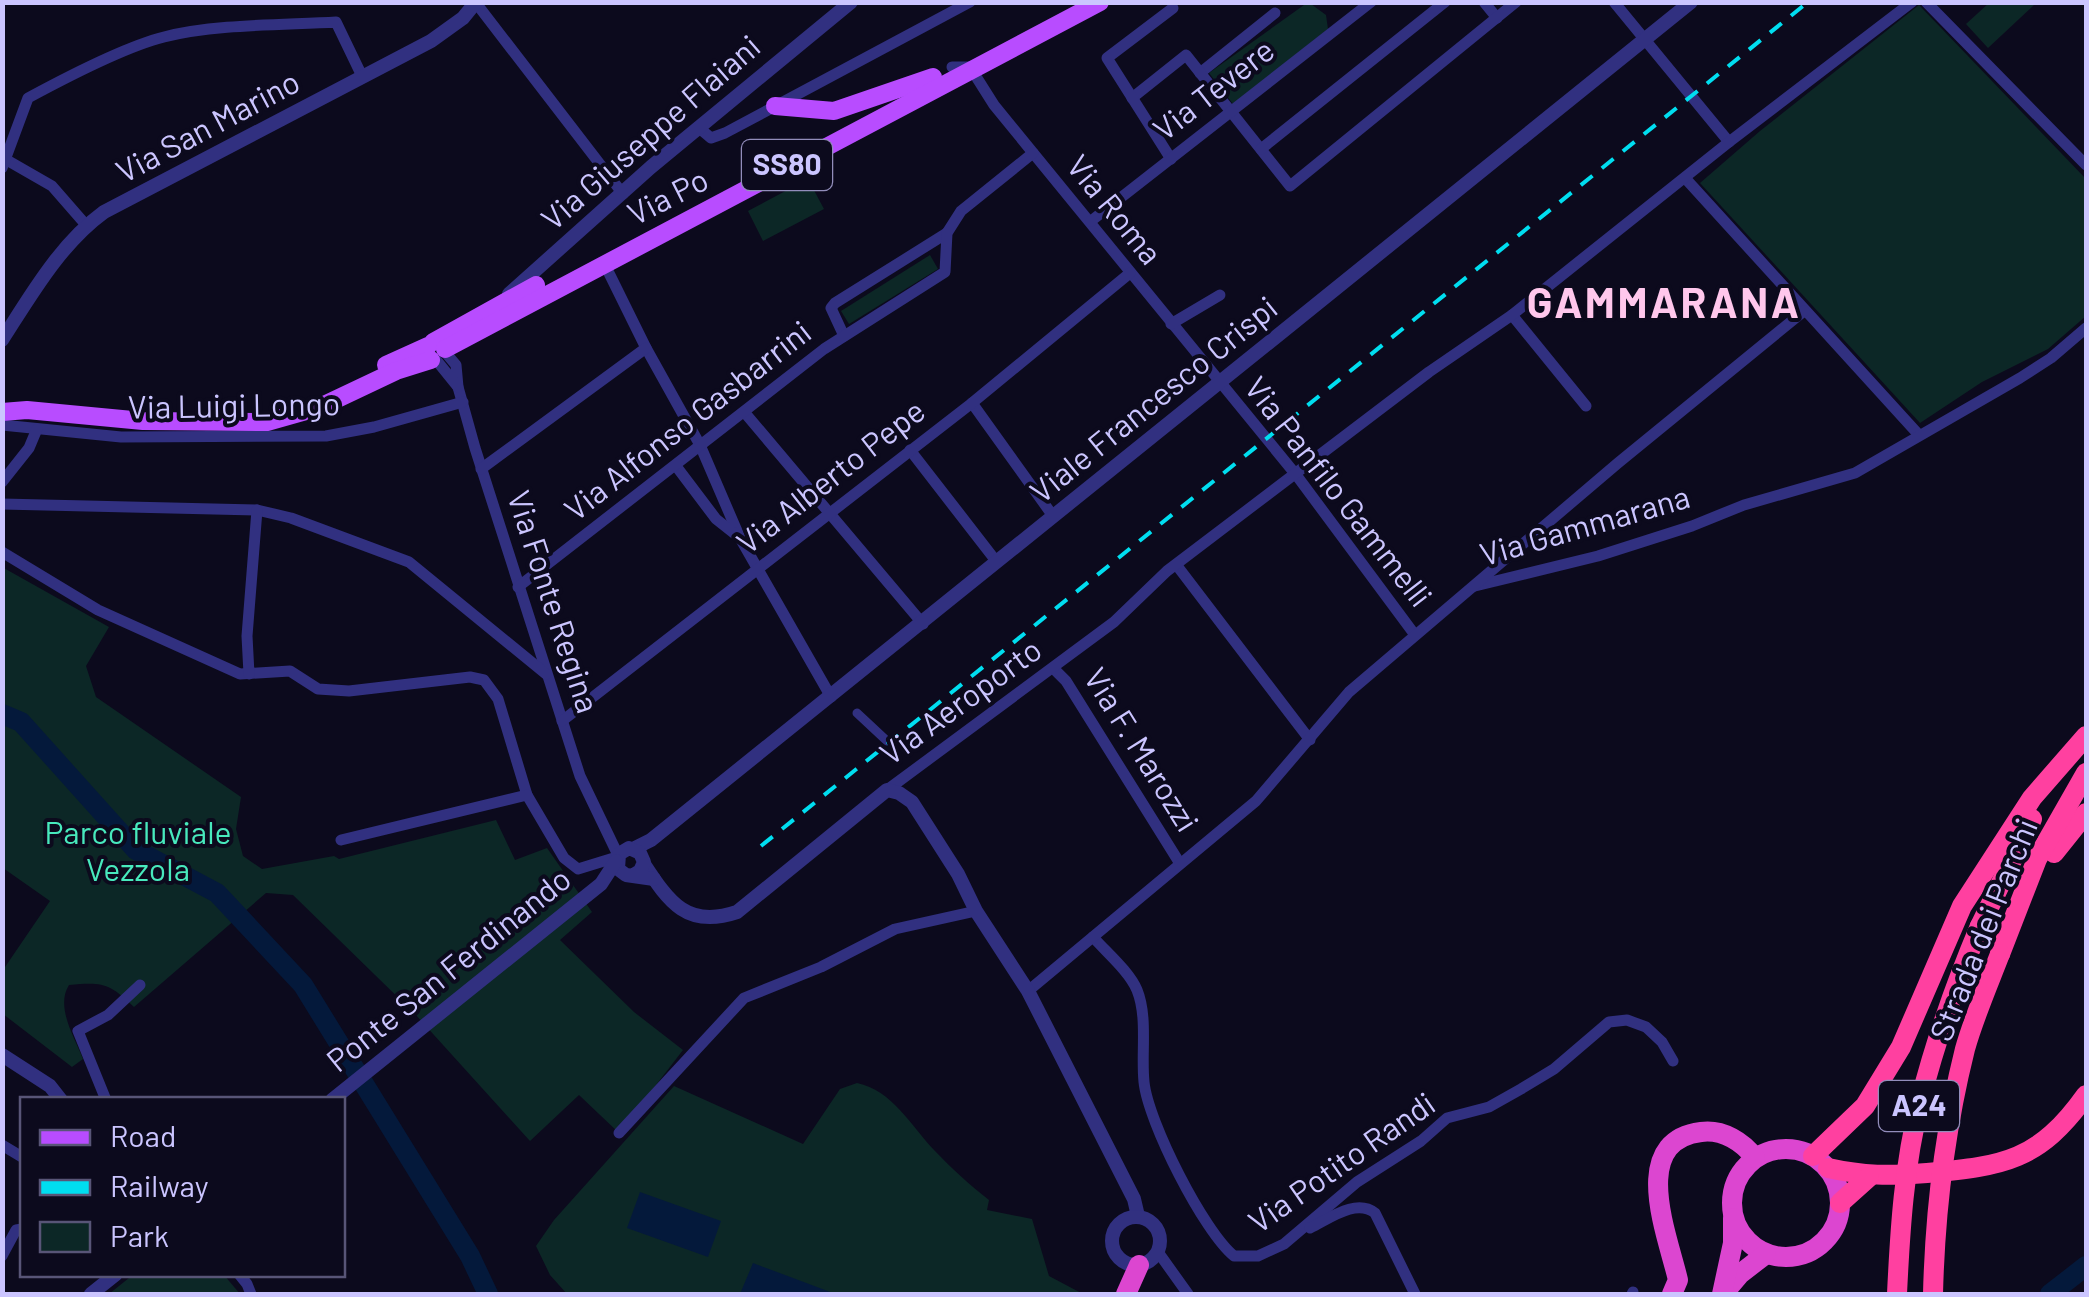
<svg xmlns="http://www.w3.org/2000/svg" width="2089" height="1297" font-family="Barlow,sans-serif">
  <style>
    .green { fill: #0c2726 }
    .water { fill: #04193b }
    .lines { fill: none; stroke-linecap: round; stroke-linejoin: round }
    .river { stroke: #04193b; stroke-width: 20 }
    .pedestrian { stroke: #313080; stroke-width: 9 }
    .minor { stroke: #313080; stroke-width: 11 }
    .tertiary { stroke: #313080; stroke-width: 14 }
    .primary { stroke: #b84cff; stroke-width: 18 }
    .trunk { stroke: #dc46d0; stroke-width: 20 }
    .motorway { stroke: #ff40a0; stroke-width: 20 }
    .rail { stroke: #00def0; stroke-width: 4; stroke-dasharray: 15 12; stroke-linecap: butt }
    .motorway-bridge { stroke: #ff40a0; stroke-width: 20 }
    .labels { text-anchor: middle; stroke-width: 8; stroke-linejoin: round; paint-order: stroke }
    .shield { fill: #0c0a1d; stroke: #928dbb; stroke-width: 2.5 }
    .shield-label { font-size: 30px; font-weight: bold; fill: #cbc5ff }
    .street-label { font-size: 32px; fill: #cbc5ff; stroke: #0c0a1d }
    .park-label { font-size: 32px; fill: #48e9bd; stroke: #0c0a1d }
    .district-label { font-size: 42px; font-weight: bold; letter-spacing: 2.5px; fill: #ffc7ec; stroke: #0c0a1d }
  </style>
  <rect width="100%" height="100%" fill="#0c0a1d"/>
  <!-- green -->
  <g class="green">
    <polygon points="1989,3 2034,5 1988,48 1966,24"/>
    <polygon points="1311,4 1326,15 1328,29 1233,104 1209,73 1304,5"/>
    <polygon points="1919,5 2086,179 2086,316 2048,349 1982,382 1920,423 1700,183 1760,131"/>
    <polygon points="808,179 824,209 763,241 748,211"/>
    <polygon points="930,255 938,269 849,324 841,311"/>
    <path d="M2 567 109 627 86 666 96 697 241 797 236 829 243 856 262 869 334 856 339 859 496 820 515 860 547 848 592 912 560 940 634 1012 683 1050 619 1133 579 1095 530 1141 415 1014 293 895 266 893 134 1007C109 983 103 982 69 985 55 1007 75 1038 83 1059L72 1067 3 1014V970L50 901 3 868Z"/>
    <path d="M857 1083C892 1090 911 1126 935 1151 951 1168 970 1185 989 1200L987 1210 1032 1219 1049 1276 1083 1294H567L550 1275 536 1246 554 1220 674 1086 803 1144 840 1089Z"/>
    <polygon points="134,1274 224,1275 240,1294 109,1294"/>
  </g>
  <!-- water -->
  <g class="water">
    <polygon points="640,1192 721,1221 708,1257 627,1228"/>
    <polygon points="753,1263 833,1293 833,1294 740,1294"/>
  </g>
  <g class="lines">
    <!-- river -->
    <g class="river">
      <polyline points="2,714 21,722 136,850 217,893 303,985 470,1256 488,1294"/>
      <polyline points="2050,1294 2086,1266"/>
    </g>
    <!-- pedestrian -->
    <polyline class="pedestrian" points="857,713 887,741"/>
    <!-- minor -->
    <g class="minor">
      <polyline points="1484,2 1497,18"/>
      <polyline points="1614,2 1729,142"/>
      <polyline points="1926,2 2086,165"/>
      <polyline points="476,3 623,194"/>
      <polyline points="952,67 970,67 994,105 1297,476 1415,635"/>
      <polyline points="1200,73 1275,13"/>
      <polyline points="1132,98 1186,55 1290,186 1516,2"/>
      <polyline points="698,127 711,138 725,133 970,2"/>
      <polyline points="1261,149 1445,2"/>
      <polyline points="5,159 52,186 86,225"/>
      <polyline points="1171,159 1107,58 1173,8"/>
      <path d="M2 168 28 98C65 78 124 47 164 37 213 24 284 25 336 22L362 76"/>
      <polyline points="1685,178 1919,435"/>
      <polyline points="1091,221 1371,2"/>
      <polyline points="604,263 646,348 700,445 740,538 831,697"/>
      <polyline points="1512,315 1586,406"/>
      <polyline points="1171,324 1220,295"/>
      <polyline points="844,336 831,308 835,303 947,233"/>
      <polyline points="445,352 456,365 458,387 475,448 580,776 618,855"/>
      <polyline points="437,361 458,387"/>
      <polyline points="972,403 1053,516"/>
      <polyline points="745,413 923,624"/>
      <polyline points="2,425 121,437 326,436 374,427 463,402"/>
      <polyline points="910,450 996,561"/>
      <polyline points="676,466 716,519 740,538"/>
      <polyline points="481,469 646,348"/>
      <polyline points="2,482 29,448 37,429"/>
      <polyline points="2,504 257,510 291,518 409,562 546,674"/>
      <polyline points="2,552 98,610 240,674 290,671 318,689 349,691 470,677 484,680 498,699 527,795 564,858 578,869 617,857"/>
      <polyline points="1178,567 1310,740"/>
      <polyline points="1475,586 1598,556 1692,526 1744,505 1855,473 2020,378 2051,358 2086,328"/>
      <polyline points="518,587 824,349 945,272 947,233 961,211 1033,153"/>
      <polyline points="1054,669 1066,681 1179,862"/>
      <polyline points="249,674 247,636 257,510"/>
      <polyline points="562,721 972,403 1130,273"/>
      <polyline points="887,790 1114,622 1167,571 1429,372 1512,315 1729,142 1912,2"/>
      <polyline points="341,840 527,795"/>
      <path d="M1093 937C1106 952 1129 971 1137 990 1148 1017 1141 1053 1144 1082 1148 1122 1204 1232 1234 1256H1258L1284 1244 1357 1182 1421 1141 1447 1118 1489 1107 1521 1089 1554 1069 1609 1022 1627 1020 1646 1027 1662 1042 1673 1061"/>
      <polyline points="1028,991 1256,801 1349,692 1618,463 1804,311"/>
      <polyline points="106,1100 78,1031 108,1015 140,985"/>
      <polyline points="619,1133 744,998 821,967 895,929 976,911"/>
      <polyline points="2,1145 22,1157"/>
      <path d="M1310 1228C1329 1219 1356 1198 1375 1213L1415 1294"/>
      <polyline points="1158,1252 1188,1294"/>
      <polyline points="2,1256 16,1230 22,1229"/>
      <polyline points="239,1274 247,1284 251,1294"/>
      <polyline points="1632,1294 1633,1292"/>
    </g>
    <!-- tertiary -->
    <g class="tertiary">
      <polyline points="509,294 651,167 851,2"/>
      <path d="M2 340C31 295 60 244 104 212L431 41 463 18 476 2"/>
      <path d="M635 848 651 840C999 562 1344 281 1691 2"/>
      <path d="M644 864C669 902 687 929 737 912L887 790 899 793 912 802 958 874 976 911 1028 991 1134 1199 1138 1216"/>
      <polyline points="632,876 640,871 644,862 640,853 629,848 619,854 618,869 626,875 654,879"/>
      <polyline points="2,1055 50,1086 61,1100"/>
      <polyline points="332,1100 601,884 616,861"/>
      <circle cx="1136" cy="1241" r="24"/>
      <polyline points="91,1294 116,1274"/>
    </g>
    <!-- primary -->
    <g class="primary">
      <polyline points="775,106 834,111 933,77"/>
      <polyline points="433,342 536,285"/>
      <polyline points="445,349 1100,2"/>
      <polyline points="386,365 428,346"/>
      <polyline points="2,412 27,410 143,421 267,422 320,407 396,371 431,360"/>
    </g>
    <!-- trunk -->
    <g class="trunk">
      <circle cx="1786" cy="1203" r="54"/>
      <polyline points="1724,1293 1740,1274 1766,1254"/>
      <polyline points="1126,1294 1139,1265"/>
      <path d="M1672 1294 1678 1280C1668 1236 1628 1141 1701 1132 1723 1129 1743 1142 1755 1158"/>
      <polyline points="1722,1294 1733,1243 1733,1218"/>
    </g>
    <!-- motorway -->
    <g class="motorway">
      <polyline points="2054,853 2086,813"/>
      <polyline points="1980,926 2032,819"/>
      <polyline points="2000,954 2037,859 2086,773"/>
      <polyline points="1813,1156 1865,1106 1901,1047 1962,906 2032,798 2086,736"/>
      <path d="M1828 1168C1864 1176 1890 1176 1927 1173 2004 1166 2039 1161 2086 1095"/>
      <polyline points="1840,1203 1869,1177"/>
    </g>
    <!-- rail -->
    <polyline class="rail" points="761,846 1808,2"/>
    <!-- motorway-bridge -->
    <g class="motorway-bridge">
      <path d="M1897 1294C1900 1231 1904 1164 1920 1102 1935 1042 1956 983 1980 926"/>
      <path d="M1933 1294C1935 1212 1945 1129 1965 1049 1974 1017 1988 985 2000 954"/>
    </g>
  </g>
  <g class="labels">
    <!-- shield labels -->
    <g class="shield">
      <rect x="742" y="140" width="90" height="50" rx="8"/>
      <rect x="1879" y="1081" width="80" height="50" rx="8"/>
    </g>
    <g class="shield-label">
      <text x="787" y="175">SS80</text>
      <text x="1919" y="1116">A24</text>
    </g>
    <!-- street labels -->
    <g class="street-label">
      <text transform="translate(1214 90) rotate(-38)" y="11">Via Tevere</text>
      <text transform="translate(208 127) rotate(-28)" y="11">Via San Marino</text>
      <text transform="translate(651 133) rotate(-41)" y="11">Via Giuseppe Flaiani</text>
      <text transform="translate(668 197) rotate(-27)" y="11">Via Po</text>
      <text transform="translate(1114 210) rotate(51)" y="11">Via Roma</text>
      <text transform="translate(1154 400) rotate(-39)" y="11">Viale Francesco Crispi</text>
      <text transform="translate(234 406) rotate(-1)" y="11">Via Luigi Longo</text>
      <text transform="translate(688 421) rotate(-38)" y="11">Via Alfonso Gasbarrini</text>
      <text transform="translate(831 477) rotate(-38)" y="11">Via Alberto Pepe</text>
      <text transform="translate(1338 492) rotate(52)" y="11">Via Panfilo Gammelli</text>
      <text transform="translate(1585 526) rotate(-16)" y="11">Via Gammarana</text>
      <text transform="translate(553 602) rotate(72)" y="11">Via Fonte Regina</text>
      <text transform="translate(961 702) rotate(-36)" y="11">Via Aeroporto</text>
      <text transform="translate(1141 750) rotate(58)" y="11">Via F. Marozzi</text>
      <text transform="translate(1984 930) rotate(-68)" y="11">Strada dei Parchi</text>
      <text transform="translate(449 970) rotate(-39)" y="11">Ponte San Ferdinando</text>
      <text transform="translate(1342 1163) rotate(-35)" y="11">Via Potito Randi</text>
    </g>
    <!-- park labels -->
    <g class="park-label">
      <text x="138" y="844">Parco fluviale<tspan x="138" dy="37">Vezzola</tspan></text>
    </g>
    <!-- district labels -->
    <g class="district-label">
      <text x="1664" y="318">GAMMARANA</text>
    </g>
  </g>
  <!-- border -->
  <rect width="2089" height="1297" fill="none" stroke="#cbc5ff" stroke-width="10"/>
  <!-- legend -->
  <rect x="20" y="1097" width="325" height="180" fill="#0c0a1d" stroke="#585577" stroke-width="2.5"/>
  <rect x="40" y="1130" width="50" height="15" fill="#b84cff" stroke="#585577" stroke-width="2.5"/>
  <text x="110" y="1147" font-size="30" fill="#cbc5ff">Road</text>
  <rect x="40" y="1180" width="50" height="15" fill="#00def0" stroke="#585577" stroke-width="2.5"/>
  <text x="110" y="1197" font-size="30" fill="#cbc5ff">Railway</text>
  <rect x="40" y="1222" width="50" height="30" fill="#0c2726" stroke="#585577" stroke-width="2.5"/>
  <text x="110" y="1247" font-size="30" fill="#cbc5ff">Park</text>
</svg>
